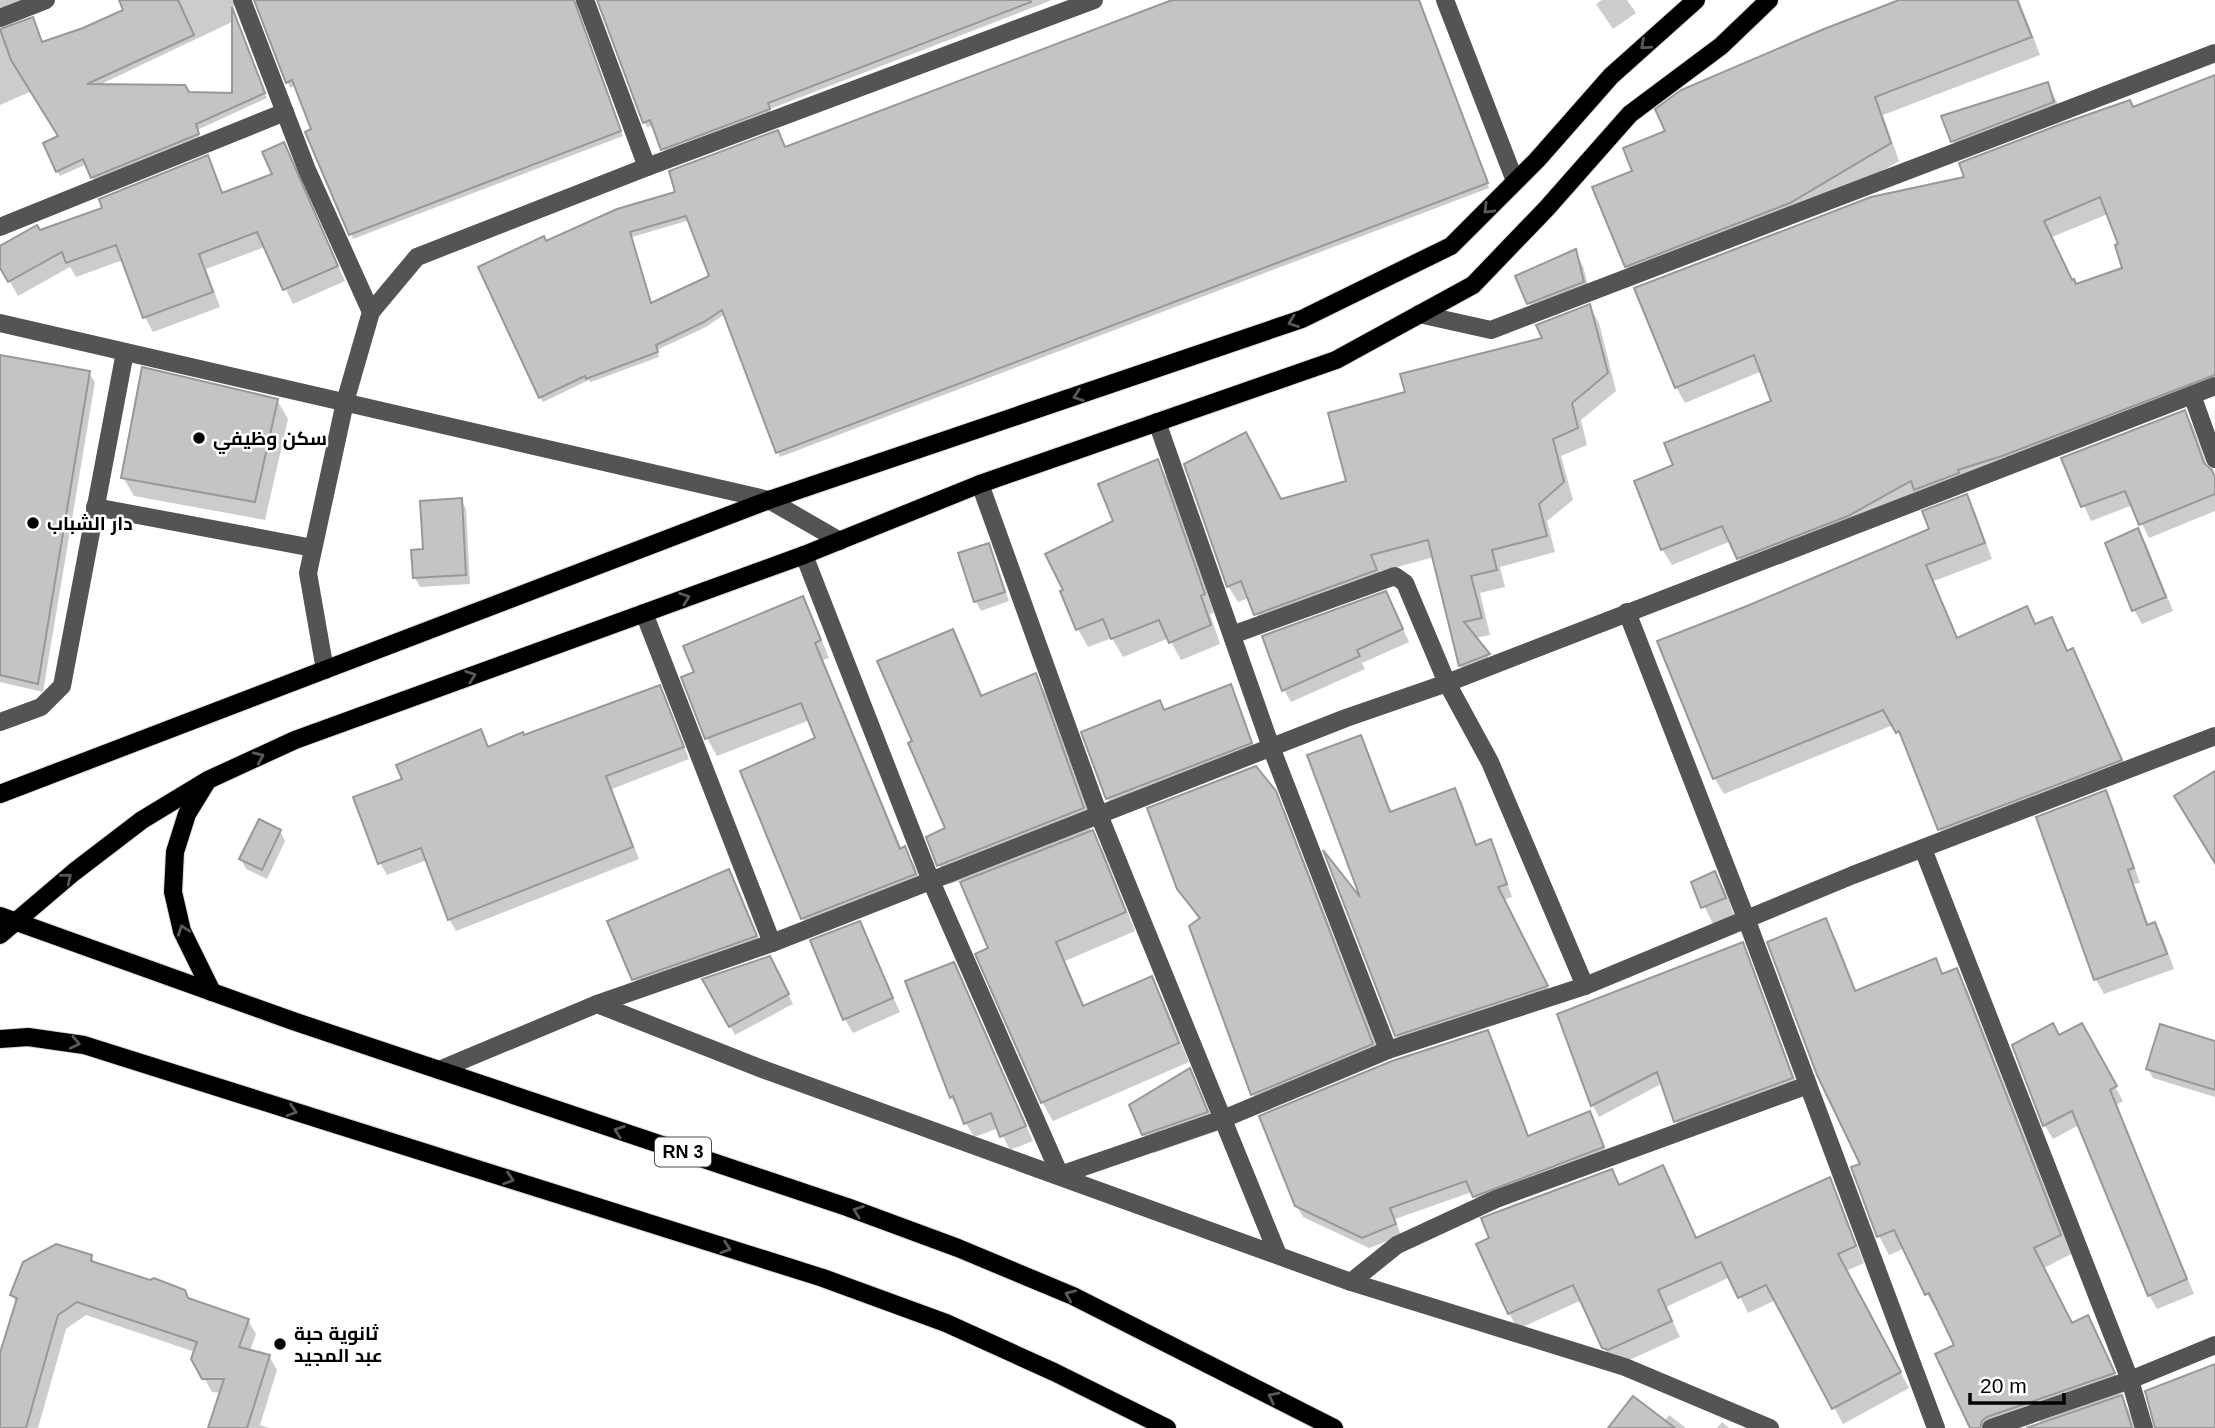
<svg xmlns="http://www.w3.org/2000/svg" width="2215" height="1428" font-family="Helvetica,Cairo,sans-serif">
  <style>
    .shadow { fill: #0003; fill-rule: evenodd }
    .building { fill: #c4c4c4; stroke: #989898; stroke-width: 2; fill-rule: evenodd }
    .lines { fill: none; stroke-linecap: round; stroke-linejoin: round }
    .major-casing { stroke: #dbdbdb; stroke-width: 20 }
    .minor { stroke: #545454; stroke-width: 18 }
    .major { stroke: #000; stroke-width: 18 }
    .oneway { stroke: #595959 }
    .poi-dot { fill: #000; stroke: #fff; stroke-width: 2.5 }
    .labels { text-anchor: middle; stroke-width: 5; stroke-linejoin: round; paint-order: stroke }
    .shield { fill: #fff; stroke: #4c4c4c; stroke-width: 2 }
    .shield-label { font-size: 18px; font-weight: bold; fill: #000 }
    .poi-label { font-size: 19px; font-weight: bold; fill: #000; stroke: #fff; text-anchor: start }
  </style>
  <rect width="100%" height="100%" fill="#fff"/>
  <!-- shadow -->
  <g class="shadow">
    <polygon points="0,0 26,0 0,13"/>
    <path d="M121 0H235L233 10 267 98 197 130 201 140 95 182 87 164 60 176 57 171 60 137 32 91 0 105V31L32 19 42 44 84 30 126 11ZM234 21V95L188 94 97 86Z"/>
    <polygon points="256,0 578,0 576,11 623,136 353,239 296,85 290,88 288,83"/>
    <polygon points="599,0 1052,0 770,109 772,114 666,154 654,125 647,127 644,122"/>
    <path d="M1177 0H1418L1489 188 780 457 725 314 706 327 657 350 659 357 591 382 589 380 543 402 540 397 545 243 678 193 785 148ZM690 220 711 277 651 305 632 237Z"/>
    <polygon points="1602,0 1627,0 1636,13 1613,29 1596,4"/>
    <polygon points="1907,0 2019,0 2040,55 1883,115 1899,161 1800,220 1636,283 1626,266 1634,172 1667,132"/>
    <path d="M2215 77V393L1747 574 1731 541 1672 565 1662 549 1675 466 1773 402 1762 371 1685 403 1676 387 1967 178ZM2108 214 2120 245 2125 269 2076 286 2052 237Z"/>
    <polygon points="2047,84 2057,102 2063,121 1963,159 1953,141"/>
    <polygon points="283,144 345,281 293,304 265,247 206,269 220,307 153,332 145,317 123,260 76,277 70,267 18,296 0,264 0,248 104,209 207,158 224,194 275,175"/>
    <polygon points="1575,252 1583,266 1591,297 1537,317 1529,303"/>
    <polygon points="1589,306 1599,323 1616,391 1581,420 1587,445 1561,456 1573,500 1547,521 1555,552 1500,567 1505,587 1480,593 1490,635 1475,638 1498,671 1470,682 1460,666 1434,557 1379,572 1385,587 1265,631 1249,598 1238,602 1228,586 1281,500 1348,482 1407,393 1544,339"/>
    <polygon points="0,357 89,373 95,382 43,692 0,682"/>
    <polygon points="277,400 288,419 265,520 134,496 123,477"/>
    <polygon points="2184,412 2193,426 2208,468 2215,478 2215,511 2149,538 2133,505 2091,521 2063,459"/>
    <polygon points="1157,461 1168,479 1214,613 1210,614 1220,644 1181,660 1169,638 1123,657 1112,638 1088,647 1078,629 1116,522"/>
    <polygon points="1966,496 1975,512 1992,559 1934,581 1958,639 2027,609 2036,626 2051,619 2068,652 2073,650 2081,665 2129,775 1949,845 1940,829 1908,747 1893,725 1724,794 1715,779 1659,642 1748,607 1931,530"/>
    <polygon points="461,500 466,509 470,584 420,587 415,578 425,551"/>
    <polygon points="2138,530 2146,544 2173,611 2142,624 2134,610"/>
    <polygon points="988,545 993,554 1009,601 981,611 976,602 960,554"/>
    <polygon points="1386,593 1409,642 1362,663 1365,669 1291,702 1284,690"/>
    <polygon points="802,599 812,616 829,658 823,660 902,850 905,849 915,866 925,892 813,936 803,919 742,772 817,739 810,720 717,756 707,738 697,673"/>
    <polygon points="952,631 963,650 983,697 1035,675 1046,694 1094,827 1090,829 1103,850 1135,931 1065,961 1085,1007 1152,979 1162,997 1189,1062 1053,1121 1042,1102 991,949 961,880 950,884 939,865 947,829 914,742"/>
    <polygon points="1231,686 1237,698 1257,755 1114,811 1107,799 1083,733 1165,712"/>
    <polygon points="659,687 666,700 689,759 612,789 639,859 456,931 449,919 427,860 387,875 380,863 404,780 480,731 489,748"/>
    <polygon points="1360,737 1367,749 1392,813 1454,790 1462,802 1477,846 1490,842 1497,854 1512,897 1504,900 1553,999 1404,1048 1396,1035"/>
    <polygon points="1274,792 1285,811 1383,1062 1264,1112 1253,1094 1199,920 1178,888"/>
    <polygon points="2105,792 2113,806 2140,883 2134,884 2149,926 2155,924 2163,938 2174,969 2104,994 2096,980 2038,818"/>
    <polygon points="280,831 285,841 267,879 246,869 241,859"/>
    <polygon points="728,872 764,951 642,993 634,979"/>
    <polygon points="1715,873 1726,892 1735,918 1714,926 1693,883"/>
    <polygon points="1825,920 1836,939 1857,992 1935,960 1944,975 1956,970 1967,989 2071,1254 2044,1268 2073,1325 2087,1317 2098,1336 2124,1392 2120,1394 2131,1414 2136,1428 2044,1428 2040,1421 2021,1428 1972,1428 1956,1346 1940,1313 1938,1313 1927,1294 1905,1248 1889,1255 1879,1236 1853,1168 1862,1164"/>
    <polygon points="859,923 900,1012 853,1033 845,1019"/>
    <polygon points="1742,944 1749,956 1799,1090 1682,1132 1676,1121 1663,1083 1599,1117 1593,1106 1559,1015"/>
    <polygon points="953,964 1033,1141 1010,1150 999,1128 974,1137 951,1097"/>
    <polygon points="775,967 793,1004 735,1035 705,980"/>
    <polygon points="2081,1025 2123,1101 2116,1105 2194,1294 2157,1309 2149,1295 2079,1125 2053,1139 2045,1126 2014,1046 2059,1037"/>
    <polygon points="1487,1032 1493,1043 1529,1137 1589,1113 1609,1159 1481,1208 1472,1192 1395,1219 1401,1236 1369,1248 1303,1217 1296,1205"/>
    <polygon points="2215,1043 2215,1097 2153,1078 2147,1068"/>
    <polygon points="1189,1071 1200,1089 1217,1131 1154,1153 1143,1134"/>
    <polygon points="1662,1167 1697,1239 1830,1179 1838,1195 1864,1263 1846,1271 1909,1388 1843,1424 1776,1300 1748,1313 1730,1277 1666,1307 1680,1337 1618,1365 1613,1364 1604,1347 1582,1300 1518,1329 1509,1313 1612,1171 1621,1186"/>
    <polygon points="91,1257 96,1264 189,1301 248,1320 256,1334 250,1351 269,1356 277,1370 260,1425 269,1428 210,1428 222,1393 212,1392 193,1358 195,1352 86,1315 66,1329 38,1428 0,1428 0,1358 17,1304 12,1295"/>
    <polygon points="1669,1415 1686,1428 1610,1428 1664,1422"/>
    <polygon points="1722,1422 1729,1428 1717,1428"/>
  </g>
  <!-- building -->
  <g class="building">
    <polygon points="119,0 178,0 194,35 87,84 185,85 189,92 232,93 232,7 265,93 196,124 199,134 91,178 83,159 56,172 43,143 58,136 11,60 0,29 33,17 42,42 83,28 123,10"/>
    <polygon points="254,0 574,0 621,131 349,235 305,132 311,129 292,80 286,83"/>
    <polygon points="597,0 1030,0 1031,2 768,103 770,109 661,150 650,120 643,123"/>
    <path d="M1172 0H1419L1488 183 776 453 722 310 704 322 656 345 658 352 586 379 585 376 539 398 478 267 544 236 546 241 617 209 675 192 669 171 778 130 785 147ZM686 216 709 276 651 303 630 232Z"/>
    <polygon points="1899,0 2017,0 2032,37 1875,97 1891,143 1790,203 1625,267 1592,187 1632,171 1623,148 1665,131 1655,109 1681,90 1824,29"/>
    <path d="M2215 75V375L2002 456 1958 470 1959 473 1914 490 1911 481 1848 516 1737 559 1722 526 1661 550 1634 481 1673 465 1664 443 1771 401 1754 355 1675 388 1634 288 1871 197 1964 177 1959 163 2061 124 2130 100 2133 107ZM2100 197 2118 244 2115 245 2122 268 2076 284 2074 279 2072 280 2044 221Z"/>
    <polygon points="2048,82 2054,102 1951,142 1941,116"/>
    <polygon points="284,142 338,266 283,290 257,232 199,254 213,292 143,318 116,245 66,263 62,252 8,282 0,268 0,246 37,225 40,230 102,208 99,199 208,155 222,193 272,174 262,152"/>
    <polygon points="1576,249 1584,282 1527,304 1515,276"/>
    <polygon points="1590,304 1608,373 1572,403 1578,428 1553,439 1564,482 1539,504 1547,536 1492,550 1497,570 1471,576 1482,618 1464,622 1490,654 1459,666 1428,540 1371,555 1377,570 1254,615 1241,581 1227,587 1184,464 1246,432 1281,499 1346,481 1328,413 1405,392 1400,374 1542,338 1536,325"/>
    <polygon points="0,355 90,371 38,684 0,675"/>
    <polygon points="142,367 278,399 255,502 121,478"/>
    <polygon points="2185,410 2204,463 2212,470 2215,477 2215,494 2139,525 2125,491 2081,507 2061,458"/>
    <polygon points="1158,459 1205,594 1201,596 1211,625 1169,643 1159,620 1111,639 1103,619 1076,630 1060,591 1063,590 1045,554 1113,521 1098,484"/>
    <polygon points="1967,494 1985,543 1926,565 1957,638 2027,606 2035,624 2052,617 2067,651 2073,648 2122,760 1938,830 1899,731 1896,733 1883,710 1713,779 1657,641 1747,606 1929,529 1922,511"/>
    <polygon points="462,498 466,575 413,578 411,550 423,549 420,501"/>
    <polygon points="2138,528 2166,597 2132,611 2105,543"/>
    <polygon points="989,543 1005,592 974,602 958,553"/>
    <polygon points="1386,591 1403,629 1357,650 1360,656 1282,691 1262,636"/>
    <polygon points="803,596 821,640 815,643 900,849 905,846 916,874 801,919 740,771 815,738 801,703 705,739 681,677 694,672 683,646"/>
    <polygon points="953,629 981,696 1036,673 1084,808 937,866 926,837 945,828 908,743 912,741 877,661"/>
    <polygon points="1231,684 1252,743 1106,799 1081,732 1160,700 1164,710"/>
    <polygon points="660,685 684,747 606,776 633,847 448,920 421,848 378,864 353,797 402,779 396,765 481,729 488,747 523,732 524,735"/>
    <polygon points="1361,735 1390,812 1455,788 1476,845 1491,839 1507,884 1498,887 1548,986 1395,1036 1323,850 1360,897 1307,755"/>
    <polygon points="1256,766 1276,791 1373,1044 1251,1095 1189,926 1200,918 1177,889 1147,808"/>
    <polygon points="2215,771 2215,863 2174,796"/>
    <polygon points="2106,790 2134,868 2128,870 2147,925 2155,922 2167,954 2094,980 2036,817"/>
    <polygon points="259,819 281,830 262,870 239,859"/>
    <polygon points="1093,830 1126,912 1056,942 1083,1006 1152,976 1179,1043 1041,1103 975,954 988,948 960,882"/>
    <polygon points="729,869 757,936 632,980 607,921"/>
    <polygon points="1715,871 1726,898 1701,908 1691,882"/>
    <polygon points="1826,918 1855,991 1936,958 1942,974 1957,968 2061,1235 2034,1248 2072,1323 2088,1315 2115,1373 1987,1417 1982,1421 1980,1428 1970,1428 1935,1354 1954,1345 1929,1293 1925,1295 1894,1230 1877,1237 1851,1167 1860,1164 1817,1075 1767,942"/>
    <polygon points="860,921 893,998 843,1020 810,940"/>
    <polygon points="1743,942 1793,1078 1674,1122 1657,1072 1591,1106 1557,1014"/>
    <polygon points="770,956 789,994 729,1027 702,979"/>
    <polygon points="954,962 1026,1126 1000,1137 991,1113 964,1124 953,1096 950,1098 905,981"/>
    <polygon points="2053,1023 2059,1035 2082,1023 2117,1086 2110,1090 2187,1279 2148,1296 2072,1111 2043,1126 2012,1045"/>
    <polygon points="2160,1024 2215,1041 2215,1090 2146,1069"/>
    <polygon points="1488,1030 1528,1136 1590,1111 1604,1147 1473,1197 1466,1181 1390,1208 1396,1224 1362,1238 1295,1206 1259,1116 1392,1061"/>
    <polygon points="1190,1068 1208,1112 1142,1135 1129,1105"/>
    <polygon points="1663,1165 1696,1238 1830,1177 1856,1246 1838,1254 1901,1372 1832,1409 1766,1285 1738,1298 1721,1262 1658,1290 1672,1321 1608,1350 1602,1348 1573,1285 1508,1314 1476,1244 1489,1238 1481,1218 1612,1169 1619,1185"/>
    <polygon points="56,1244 92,1255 91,1261 150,1280 154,1278 185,1290 188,1298 249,1319 239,1347 270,1355 247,1428 208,1428 224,1379 202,1379 191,1359 197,1342 77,1302 58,1315 26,1428 0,1428 0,1353 17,1298 10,1295 23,1262"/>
    <polygon points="2215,1364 2215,1428 2155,1428 2145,1391"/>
    <polygon points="2122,1395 2132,1428 2026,1428"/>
    <polygon points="1633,1396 1675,1428 1608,1428"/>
  </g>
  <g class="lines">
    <defs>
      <g id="major">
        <polyline points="206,783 187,814 175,852 173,892 182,931 212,992"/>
        <polyline points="0,794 769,500 1302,319 1451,246 1537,160 1611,76 1696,0"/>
        <polyline points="0,916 293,1021 847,1207 958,1248 1073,1296 1334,1428"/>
        <polyline points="0,935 74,872 142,820 208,780 295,740 804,555 980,484 1336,360 1473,285 1547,208 1630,114 1721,46 1769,0"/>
        <polyline points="0,1039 28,1037 84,1045 823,1278 946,1323 1054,1372 1167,1428"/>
      </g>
    </defs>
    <!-- major casing -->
    <use href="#major" class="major-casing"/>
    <!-- minor -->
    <g class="minor">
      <polyline points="242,0 307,170 371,312"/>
      <polyline points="585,0 647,167"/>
      <polyline points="1445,0 1515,181"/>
      <polyline points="0,18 46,0"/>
      <polyline points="0,227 285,112"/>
      <polyline points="1419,314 1491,330 2215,53"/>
      <polyline points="0,323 769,500 840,541"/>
      <polyline points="2192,395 2215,459"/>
      <polyline points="1157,422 1271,747 1388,1050"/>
      <polyline points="980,484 1099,815 1278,1255"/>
      <polyline points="95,507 313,548"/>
      <polyline points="804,555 931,881 1060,1175 1223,1119 1388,1050 1585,986 1853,875 2215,736"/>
      <polyline points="1627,612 1747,921 1936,1428"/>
      <polyline points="644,613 772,943"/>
      <polyline points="1232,635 1395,576 1405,583 1447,683 1490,762 1585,986"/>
      <polyline points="325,670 308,573 345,402 371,312 417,257 647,167 1094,0"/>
      <polyline points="0,722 41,707 62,686 125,352"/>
      <polyline points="1923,849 2130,1380 2144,1428"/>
      <polyline points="597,1004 772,943 1346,718 1447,683 2215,386"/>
      <polyline points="439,1070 597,1004 765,1070 1351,1282 1625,1367 1770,1428"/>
      <polyline points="1351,1282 1397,1245 1496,1199 1808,1085"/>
      <polyline points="1991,1428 2130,1380 2215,1345"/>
    </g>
    <!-- major -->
    <use href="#major" class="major"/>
  </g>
  <!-- one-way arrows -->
  <defs><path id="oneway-chevron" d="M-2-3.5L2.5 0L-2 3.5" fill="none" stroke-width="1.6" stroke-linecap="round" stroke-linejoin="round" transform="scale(1.75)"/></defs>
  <g class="oneway">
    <use href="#oneway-chevron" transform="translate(1645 45) rotate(138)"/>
    <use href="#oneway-chevron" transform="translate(1488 209) rotate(135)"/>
    <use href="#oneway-chevron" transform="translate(1293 322) rotate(160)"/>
    <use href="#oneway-chevron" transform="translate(1078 396) rotate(161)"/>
    <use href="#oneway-chevron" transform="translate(685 598) rotate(-20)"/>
    <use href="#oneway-chevron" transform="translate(471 676) rotate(-20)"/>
    <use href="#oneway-chevron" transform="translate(259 757) rotate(-24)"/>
    <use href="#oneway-chevron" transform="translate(67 878) rotate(-39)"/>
    <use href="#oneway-chevron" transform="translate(183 930) rotate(-109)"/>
    <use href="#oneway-chevron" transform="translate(75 1043) rotate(12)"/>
    <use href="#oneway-chevron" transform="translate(292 1111) rotate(18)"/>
    <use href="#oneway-chevron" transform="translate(619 1131) rotate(-161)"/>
    <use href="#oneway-chevron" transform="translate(509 1179) rotate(18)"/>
    <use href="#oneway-chevron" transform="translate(858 1211) rotate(-160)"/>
    <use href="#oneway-chevron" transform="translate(726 1248) rotate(18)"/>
    <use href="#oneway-chevron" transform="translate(1070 1295) rotate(-156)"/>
    <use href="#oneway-chevron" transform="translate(1273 1397) rotate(-153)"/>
  </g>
  <!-- markers -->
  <g class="poi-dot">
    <circle cx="199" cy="438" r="7"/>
    <circle cx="33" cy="523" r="7"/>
    <circle cx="280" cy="1344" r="7"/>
  </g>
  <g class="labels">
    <!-- shield labels -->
    <rect class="shield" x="655" y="1137.5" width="56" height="29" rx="5"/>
    <g class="shield-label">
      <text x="683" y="1158">RN 3</text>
    </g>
    <!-- poi labels -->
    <g class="poi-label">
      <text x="213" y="445">سكن وظيفي</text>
      <text x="47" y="530">دار الشباب</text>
      <text x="294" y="1340">ثانوية حبة<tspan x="294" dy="22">عبد المجيد</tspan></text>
    </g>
  </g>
  <!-- scale -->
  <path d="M1970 1393v10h94v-10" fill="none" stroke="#000000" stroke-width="3.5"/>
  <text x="1980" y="1393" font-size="21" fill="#000000" stroke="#ffffff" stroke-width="5" paint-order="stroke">20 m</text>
</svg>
